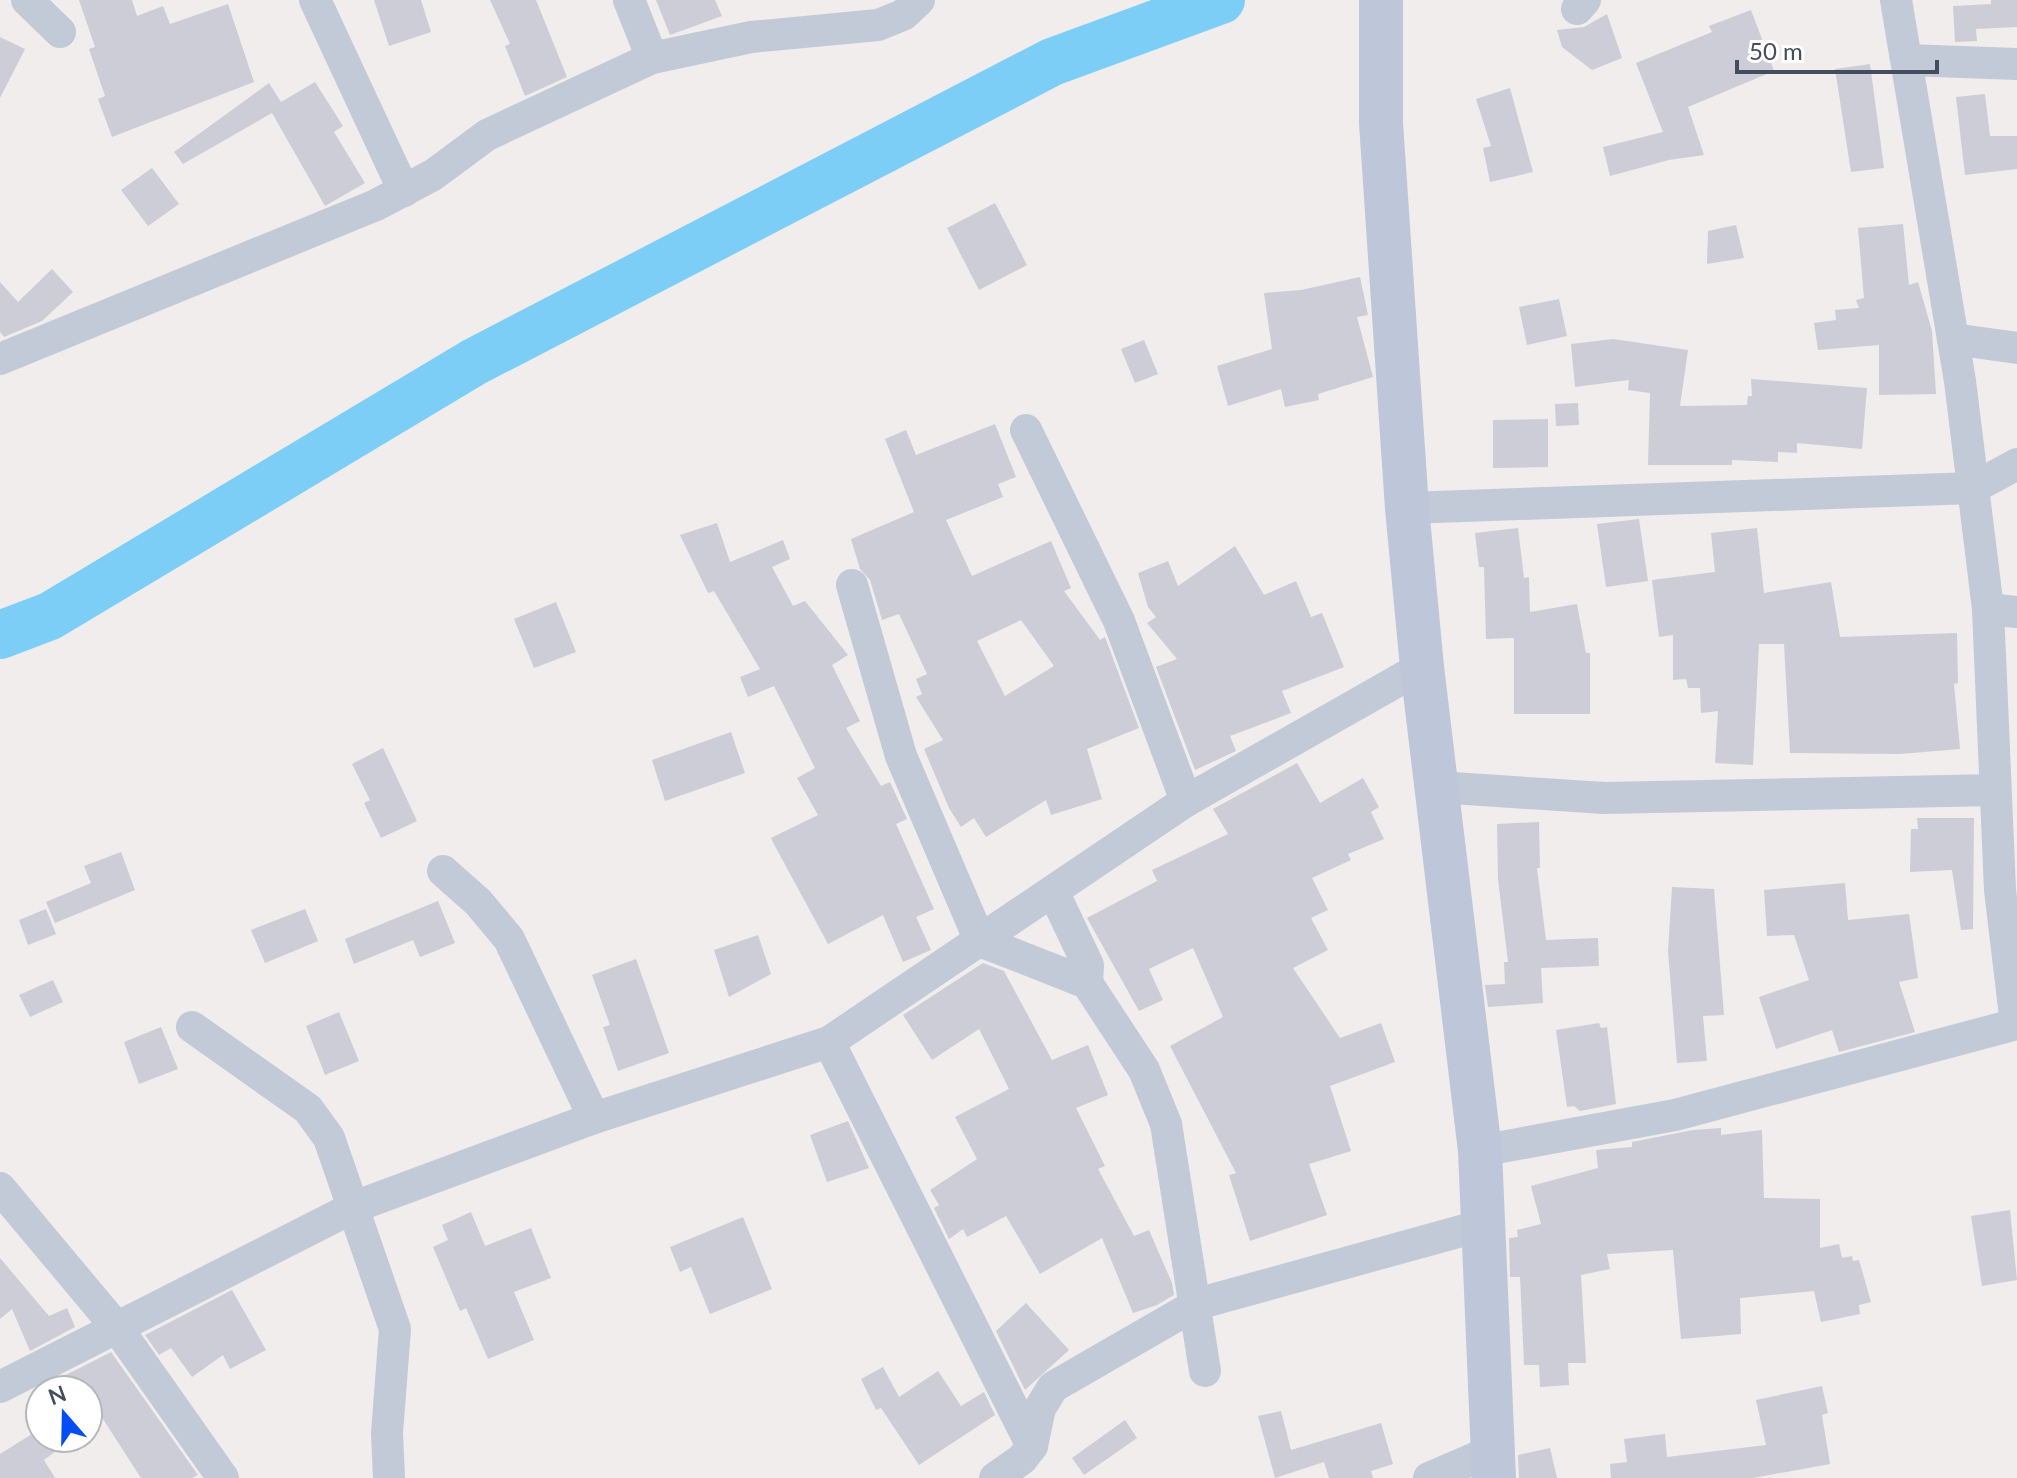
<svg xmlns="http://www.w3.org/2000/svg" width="2017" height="1478" font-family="Lato,sans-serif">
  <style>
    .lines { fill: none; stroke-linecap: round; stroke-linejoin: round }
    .river { stroke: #7ccef7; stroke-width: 48 }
    .building { fill: #cccdd6; fill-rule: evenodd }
    .street { stroke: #c1cad6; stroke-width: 32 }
    .secondary { stroke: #bdc7d9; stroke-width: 44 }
  </style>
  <rect width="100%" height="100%" fill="#f0edec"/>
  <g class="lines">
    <!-- river -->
    <polyline class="river" points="0,635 50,616 474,362 1052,62 1221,0"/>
  </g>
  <!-- building -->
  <g class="building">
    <polygon points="79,0 132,0 137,16 163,6 170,24 228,4 254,82 112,137 98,99 105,96 89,49 95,47"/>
    <polygon points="374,0 421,0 431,32 389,46"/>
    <polygon points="490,0 536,0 567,77 525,96 505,46 510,44"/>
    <polygon points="656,0 715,0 722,16 670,35"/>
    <polygon points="1991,0 2017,0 2017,27 1976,29 1977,41 1955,42 1953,6 1991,4"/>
    <polygon points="1751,10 1774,71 1688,107 1704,155 1669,160 1610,176 1603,147 1663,132 1636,63 1712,32 1709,26"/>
    <polygon points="1607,14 1622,58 1592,70 1562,47 1557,30 1584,27"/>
    <polygon points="0,37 25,49 0,98"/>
    <polygon points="1870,64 1884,168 1851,172 1835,69"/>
    <polygon points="315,82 343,126 334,132 365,183 332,202 325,206 272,113 183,164 174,152 269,83 281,102"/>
    <polygon points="1510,88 1533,172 1490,182 1483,148 1491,146 1476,99"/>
    <polygon points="1985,94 1990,136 2017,136 2017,169 1965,175 1956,97"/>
    <polygon points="152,168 179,204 148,226 121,190"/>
    <polygon points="995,203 1027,265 979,290 947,228"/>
    <polygon points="1903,224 1909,285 1918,282 1932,331 1936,394 1879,395 1879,345 1818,350 1814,323 1836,320 1835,310 1859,308 1856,300 1864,298 1858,228"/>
    <polygon points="1736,225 1744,258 1707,264 1708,231"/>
    <polygon points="52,269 73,292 42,321 4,337 0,332 0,282 18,302"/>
    <polygon points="1360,277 1368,315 1357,317 1373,377 1318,394 1319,400 1285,407 1281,389 1228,406 1217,366 1272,349 1264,293 1301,290"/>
    <polygon points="1559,299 1567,336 1527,345 1519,307"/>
    <polygon points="1613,339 1688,350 1680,406 1747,405 1748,396 1752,396 1751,379 1867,388 1862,449 1797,443 1797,453 1778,452 1778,462 1732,460 1732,465 1648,465 1650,393 1628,390 1629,380 1575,387 1571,344"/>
    <polygon points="1144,340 1158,374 1135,383 1121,349"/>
    <polygon points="1578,403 1579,425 1556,426 1555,404"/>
    <polygon points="1548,419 1548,467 1493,468 1493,420"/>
    <path d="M995 424 1016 477 998 484 1003 497 946 520 972 576 1051 541 1071 588 1064 591 1100 640 1105 637 1139 728 1087 749 1102 799 1051 815 1046 800 986 837 974 818 961 827 949 808 924 749 943 740 916 697 922 694 916 679 927 674 899 614 882 620 870 580 860 569 851 539 914 512 885 439 906 430 916 455ZM1021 620 1054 666 1005 696 977 641Z"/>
    <polygon points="1639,519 1648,581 1606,587 1597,524"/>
    <polygon points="717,523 730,562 783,540 790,559 772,567 793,606 805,601 848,655 832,665 860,721 846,728 881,786 890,782 907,819 896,824 934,909 916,917 931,950 903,962 883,915 828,944 776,848 771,838 818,815 797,778 815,768 774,686 748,697 740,677 760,669 714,591 708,593 680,535"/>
    <polygon points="1518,528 1524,578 1529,577 1530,612 1577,604 1586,653 1590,653 1590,714 1514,714 1514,638 1486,639 1484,567 1479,567 1475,533"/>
    <polygon points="1757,528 1764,593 1831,582 1840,637 1957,633 1958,683 1954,684 1960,749 1900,754 1790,753 1784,644 1759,644 1753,765 1715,763 1718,711 1701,713 1700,688 1688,688 1686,679 1673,680 1673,635 1659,637 1652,580 1715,572 1711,533"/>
    <polygon points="1235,546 1264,595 1296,581 1311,617 1322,613 1344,667 1282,691 1291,713 1230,736 1236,751 1195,770 1156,667 1177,659 1147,623 1156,617 1148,607 1138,573 1168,561 1178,586"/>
    <polygon points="556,602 576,652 534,668 514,619"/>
    <polygon points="731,732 745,773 665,801 652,760"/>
    <polygon points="383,748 417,821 381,838 364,803 370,800 352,764"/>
    <polygon points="1297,763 1320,803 1363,778 1379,807 1371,812 1384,839 1348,854 1351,860 1312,878 1328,910 1311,918 1328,950 1293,968 1340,1038 1381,1023 1395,1062 1330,1086 1351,1151 1309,1164 1327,1215 1250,1241 1229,1175 1236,1173 1170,1046 1223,1017 1193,948 1149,969 1163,1000 1139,1011 1087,918 1157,881 1152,870 1228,834 1213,809"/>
    <polygon points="1917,818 1974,818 1973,929 1961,930 1952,870 1910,872 1911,829 1918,829"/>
    <polygon points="1539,822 1540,868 1537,868 1546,940 1598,938 1599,966 1541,968 1543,1003 1488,1007 1485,985 1505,984 1504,962 1508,962 1498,879 1497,824"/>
    <polygon points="121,852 135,890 55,923 46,902 91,883 84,866"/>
    <polygon points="1845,883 1848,920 1909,914 1918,978 1899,982 1915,1032 1839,1052 1832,1030 1776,1049 1759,997 1809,980 1794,935 1767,936 1764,890"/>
    <polygon points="1672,887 1714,889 1724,1015 1703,1016 1707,1061 1677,1063 1668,951"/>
    <polygon points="438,901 455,943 420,957 413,940 354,964 345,939"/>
    <polygon points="46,909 56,934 28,945 19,920"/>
    <polygon points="305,909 318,941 265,963 251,930"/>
    <polygon points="758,935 771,974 729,997 714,950"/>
    <polygon points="636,959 669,1053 618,1071 603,1027 610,1025 592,975"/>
    <polygon points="983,963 1004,971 1052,1060 1088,1045 1108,1095 1076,1108 1105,1166 1098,1169 1134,1236 1149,1230 1172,1283 1174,1295 1157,1305 1133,1313 1102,1238 1040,1274 1006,1216 967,1237 963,1229 949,1239 934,1208 939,1205 930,1190 977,1159 955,1117 1009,1089 979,1029 932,1060 903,1015"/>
    <polygon points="53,980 63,1002 30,1017 19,995"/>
    <polygon points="339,1012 359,1061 325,1075 306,1026"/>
    <polygon points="1599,1023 1601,1028 1607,1027 1616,1104 1580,1111 1574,1106 1567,1107 1556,1030"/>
    <polygon points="161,1027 178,1069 139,1084 124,1042"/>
    <polygon points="848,1121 869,1168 827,1182 810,1135"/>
    <polygon points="1721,1128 1721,1135 1762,1130 1764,1198 1820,1199 1820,1248 1839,1244 1842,1258 1852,1256 1853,1261 1859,1260 1871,1302 1859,1305 1860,1314 1821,1322 1814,1291 1740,1298 1741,1334 1681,1339 1673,1250 1607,1254 1610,1269 1581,1275 1586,1363 1568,1363 1569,1385 1540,1387 1539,1365 1524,1365 1520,1277 1510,1277 1509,1238 1518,1237 1517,1230 1541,1224 1531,1186 1598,1168 1596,1150 1632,1147 1632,1142 1693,1130"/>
    <polygon points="2010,1210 2017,1280 1982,1286 1971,1216"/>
    <polygon points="471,1212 485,1246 531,1228 551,1278 514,1292 534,1340 488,1359 466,1308 460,1311 433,1247 448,1240 442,1225"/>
    <polygon points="743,1217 772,1289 710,1314 691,1267 680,1272 670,1247"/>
    <polygon points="0,1258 49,1316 67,1308 75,1327 30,1351 12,1309 0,1319"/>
    <polygon points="232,1290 266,1350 230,1369 223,1355 192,1377 171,1348 159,1355 145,1335"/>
    <polygon points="1026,1303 1069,1350 1025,1390 996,1331"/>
    <polygon points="111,1352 198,1475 192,1478 141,1478 101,1416 88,1427 88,1390 45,1390 64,1376"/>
    <polygon points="883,1367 899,1397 938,1371 961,1406 984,1392 995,1415 919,1465 881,1408 876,1410 861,1379"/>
    <polygon points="1822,1386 1828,1413 1822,1415 1830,1464 1753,1478 1611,1478 1610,1464 1627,1462 1624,1439 1665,1434 1667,1457 1766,1445 1756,1400"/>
    <polygon points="1281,1411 1291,1450 1381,1423 1393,1464 1371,1471 1373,1478 1329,1478 1324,1462 1275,1478 1258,1416"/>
    <polygon points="1125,1420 1137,1438 1084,1475 1072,1458"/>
    <polygon points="40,1429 40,1438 73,1438 44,1460 55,1478 0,1478 0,1454"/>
    <polygon points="1550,1448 1557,1478 1519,1478 1518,1455"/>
  </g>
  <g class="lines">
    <!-- street -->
    <g class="street">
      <polyline points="27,0 60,32"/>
      <polyline points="315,0 404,191"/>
      <polyline points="629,0 652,58"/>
      <polyline points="1896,0 1960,381 1988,609 2000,890 2016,1024"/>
      <polyline points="1577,9 1585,0"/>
      <polyline points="1907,60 2017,64"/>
      <polyline points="1953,339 2017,348"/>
      <polyline points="0,359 376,205 433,175 487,135 652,58 751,37 878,25 903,15 919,0"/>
      <polyline points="1026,430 1119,621 1186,801"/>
      <polyline points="1407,508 1973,488 2017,464"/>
      <polyline points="852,585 901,756 980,941 1087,983 1144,1070 1166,1124 1205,1371"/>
      <polyline points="1988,609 2017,612"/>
      <polyline points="1437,787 1604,798 1995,790"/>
      <polyline points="443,871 478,902 509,939 594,1118"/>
      <polyline points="1053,891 1088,965 1087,983"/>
      <polyline points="192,1027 308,1109 329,1138 395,1329 387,1433 389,1478"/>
      <polyline points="829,1042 1032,1446"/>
      <polyline points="1480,1151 1675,1115 2017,1024"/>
      <polyline points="0,1188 118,1329 223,1478"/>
      <polyline points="0,1387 354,1207 594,1118 829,1042 1186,801 1422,667"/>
      <polyline points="995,1478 1022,1459 1032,1446 1040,1408 1053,1387 1197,1304 1483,1225"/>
      <polyline points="1429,1478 1492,1451"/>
    </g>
    <!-- secondary -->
    <polyline class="secondary" points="1381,0 1381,123 1407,508 1422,667 1480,1151 1494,1478"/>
  </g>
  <!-- north arrow -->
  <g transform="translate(64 1414) rotate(340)"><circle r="38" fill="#ffffff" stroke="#b4b8be" stroke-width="2"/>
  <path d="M0-6L14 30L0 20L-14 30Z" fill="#034ef4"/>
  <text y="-12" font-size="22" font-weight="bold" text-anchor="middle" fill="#434d5d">N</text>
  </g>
  <!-- scale -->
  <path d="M1737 60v12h200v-12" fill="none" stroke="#434d5d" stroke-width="4"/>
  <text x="1749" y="60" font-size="24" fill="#434d5d" stroke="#ffffff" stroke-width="6" paint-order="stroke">50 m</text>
</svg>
